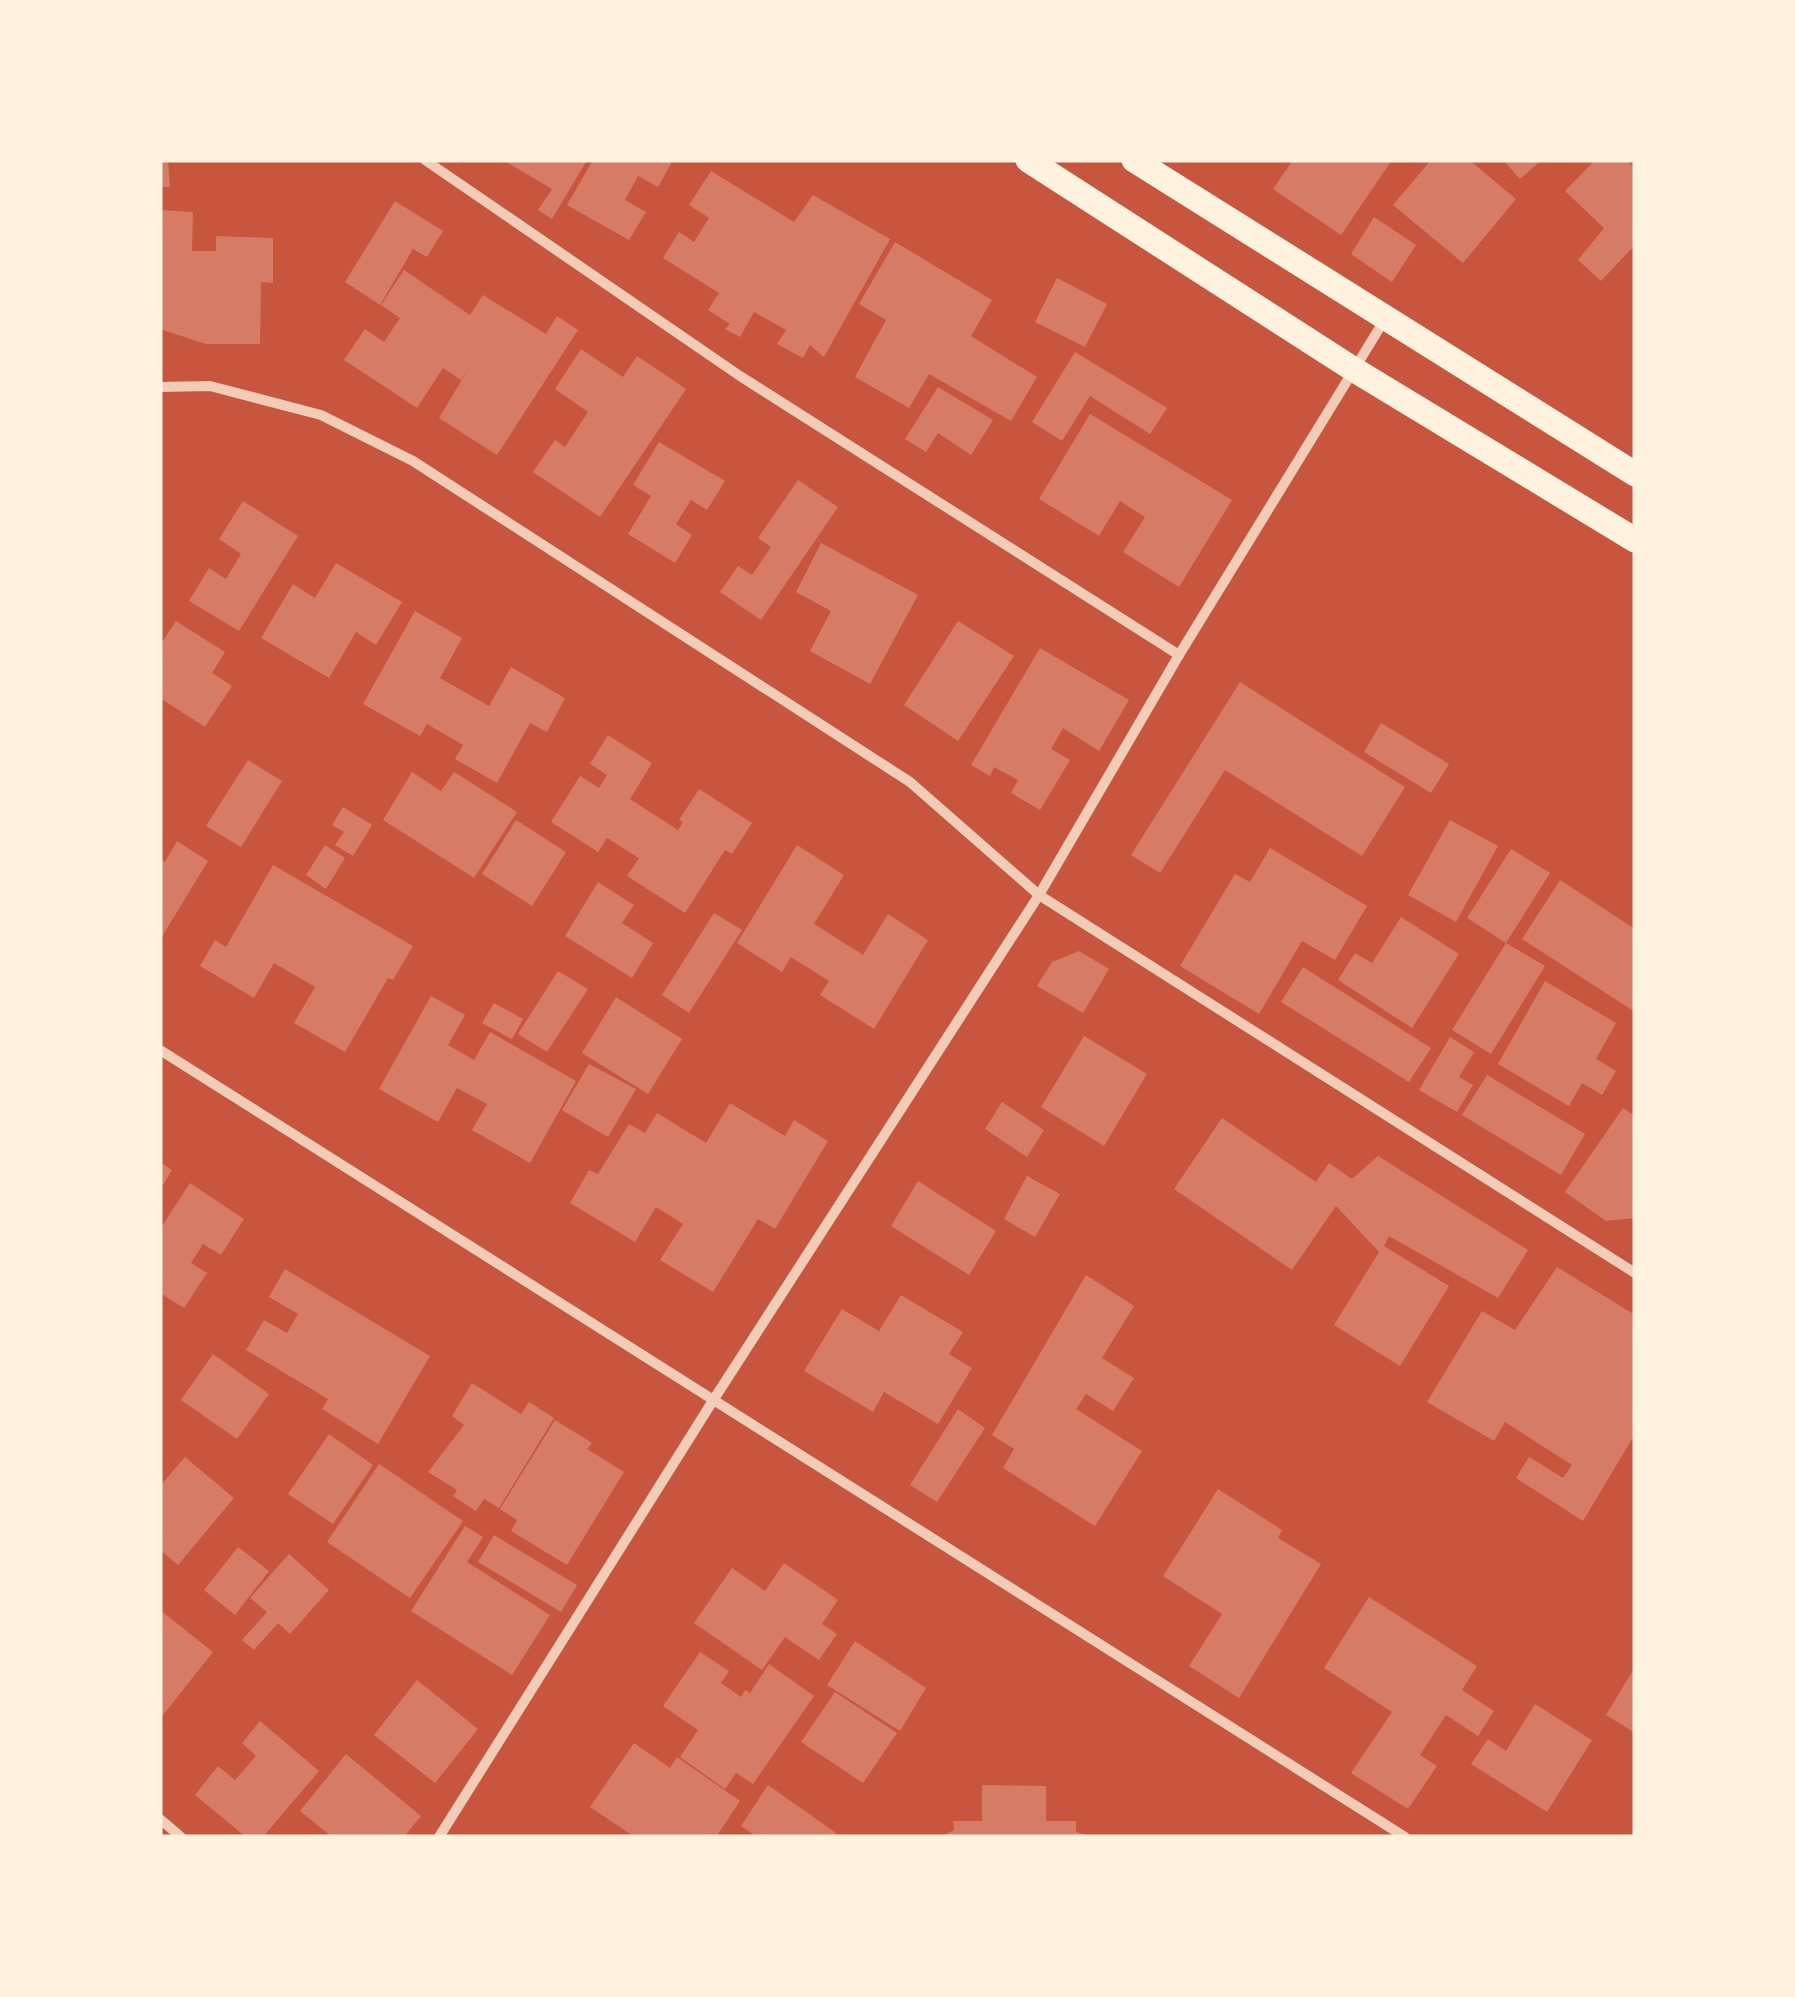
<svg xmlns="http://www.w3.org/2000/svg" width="1795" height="1997" font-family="'Open Sans',sans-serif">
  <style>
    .building { fill: #d67c66 }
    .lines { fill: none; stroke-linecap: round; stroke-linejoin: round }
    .minor { stroke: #f1ccb7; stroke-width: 10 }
    .primary { stroke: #fff3e0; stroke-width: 25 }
  </style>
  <rect width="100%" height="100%" fill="#c8553d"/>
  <!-- building -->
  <g class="building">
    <polygon points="160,160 168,160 170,187 160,187"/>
    <polygon points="503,160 587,160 552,219 538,210 552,189"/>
    <polygon points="593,160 673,160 658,187 638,176 625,200 646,212 629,240 567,205"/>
    <polygon points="1293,160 1392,160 1341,235 1273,189"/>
    <polygon points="1431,160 1469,160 1516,199 1463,263 1393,205"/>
    <polygon points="1503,160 1542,160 1520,179"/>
    <polygon points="1595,160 1626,160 1635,168 1635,245 1601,281 1578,260 1604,228 1565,191"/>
    <polygon points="711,171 794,222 813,195 890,239 824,357 810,345 803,358 777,344 786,330 754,312 740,337 725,329 730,324 708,310 719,293 663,258 679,232 694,242 709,218 689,205"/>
    <polygon points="395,201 443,231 427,257 413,249 380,305 345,282"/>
    <polygon points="160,210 193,212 192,251 216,251 216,236 273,238 273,283 261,282 260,344 206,344 160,329"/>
    <polygon points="1374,217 1416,245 1392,282 1351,254"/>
    <polygon points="895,242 992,300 971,336 1037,377 1011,421 929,374 909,408 855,377 886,320 859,304"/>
    <polygon points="404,270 470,315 483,295 546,334 557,316 578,330 497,455 439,418 469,368 461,380 443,368 417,408 344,360 365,329 384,342 400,318 381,305"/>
    <polygon points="1057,278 1107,304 1085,347 1035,322"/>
    <polygon points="581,349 623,377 637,356 686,389 600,517 533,472 555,440 565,447 588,412 555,389"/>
    <polygon points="1075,352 1167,408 1150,434 1090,396 1062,441 1032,422"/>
    <polygon points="938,387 993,420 971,455 938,433 926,452 905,439"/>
    <polygon points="1090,414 1232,500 1179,587 1123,552 1145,517 1120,501 1099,536 1039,499"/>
    <polygon points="659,442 725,481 707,510 691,500 676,524 692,535 675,563 628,534 651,496 633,485"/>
    <polygon points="798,480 838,507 761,620 720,592 738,566 752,575 771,547 758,538"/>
    <polygon points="243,501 298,536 239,631 189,601 209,568 226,579 241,554 219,539"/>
    <polygon points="821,543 918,595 870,684 810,651 831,611 796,592"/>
    <polygon points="336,563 402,602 376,645 356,632 329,678 261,638 293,584 315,598"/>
    <polygon points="415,611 462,638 440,678 489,706 511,667 565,698 547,732 530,723 497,783 455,759 463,745 427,724 420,736 363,704"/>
    <polygon points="176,621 225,652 212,673 232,686 205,727 160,698 160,645"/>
    <polygon points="958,621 1014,656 958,741 904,705"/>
    <polygon points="1040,648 1129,700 1099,751 1063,728 1051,749 1070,760 1040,810 1011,793 1018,780 994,767 990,776 971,765"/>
    <polygon points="1240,682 1405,787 1362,856 1225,770 1160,873 1131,855"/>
    <polygon points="1381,723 1449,764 1431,793 1364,752"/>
    <polygon points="608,735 652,763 630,799 678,830 683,822 679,820 699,789 752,823 732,854 725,850 685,913 627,876 639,858 607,838 598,852 551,822 580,776 599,788 607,775 590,764"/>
    <polygon points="248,760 282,781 241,847 206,826"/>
    <polygon points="412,772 441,791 454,772 517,812 474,878 383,820"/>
    <polygon points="343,807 372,825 353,856 335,845 344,832 332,825"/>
    <polygon points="516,820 566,852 532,906 482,874"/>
    <polygon points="1450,820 1498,846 1456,922 1408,895"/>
    <polygon points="177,841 208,861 160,940 160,859 165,862"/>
    <polygon points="325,845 345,858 326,889 306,875"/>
    <polygon points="797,845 844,875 814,924 863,955 888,914 928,940 874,1029 820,995 829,981 791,957 782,972 737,943"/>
    <polygon points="1270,848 1367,906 1335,960 1302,941 1259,1014 1180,966 1235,874 1250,882"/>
    <polygon points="1511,849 1550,873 1506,943 1467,918"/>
    <polygon points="273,865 413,946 393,980 388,978 345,1052 294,1023 315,987 274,963 254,998 200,966 215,940 226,947"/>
    <polygon points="1560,880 1635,929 1635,1012 1522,939"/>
    <polygon points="598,882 634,905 622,923 653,943 632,978 565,936"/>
    <polygon points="714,913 742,930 689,1013 662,995"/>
    <polygon points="1401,917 1459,954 1412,1028 1338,980 1355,953 1372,963"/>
    <polygon points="1506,943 1545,966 1491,1054 1452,1030"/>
    <polygon points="1079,951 1109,969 1083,1013 1037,986 1052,962"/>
    <polygon points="1303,967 1431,1048 1409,1082 1281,1002"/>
    <polygon points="558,971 588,989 547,1052 518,1034"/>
    <polygon points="1545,981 1616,1023 1596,1059 1616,1071 1602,1095 1582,1083 1569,1106 1498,1064"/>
    <polygon points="431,996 465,1015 448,1045 474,1060 490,1032 576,1081 530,1163 472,1130 487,1104 457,1088 438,1122 379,1089"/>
    <polygon points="616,997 682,1039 648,1094 582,1053"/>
    <polygon points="494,1003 523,1019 512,1039 482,1023"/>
    <polygon points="1084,1036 1147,1074 1104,1146 1041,1107"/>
    <polygon points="1450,1037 1474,1052 1459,1077 1473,1085 1457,1112 1419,1090"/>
    <polygon points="589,1064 636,1089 608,1137 562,1110"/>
    <polygon points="1487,1075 1585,1134 1561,1175 1462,1115"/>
    <polygon points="1002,1102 1044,1130 1027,1157 985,1129"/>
    <polygon points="730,1103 785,1136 794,1120 828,1141 775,1229 758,1219 713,1292 660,1260 683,1224 656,1207 635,1242 570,1203 589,1170 598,1174 629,1124 645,1133 657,1113 706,1143"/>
    <polygon points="1623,1108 1635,1116 1635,1218 1606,1221 1565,1192"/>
    <polygon points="1222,1118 1316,1182 1329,1163 1352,1179 1378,1156 1528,1250 1498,1298 1389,1236 1384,1246 1449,1286 1400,1366 1334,1325 1379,1252 1336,1206 1292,1270 1174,1189"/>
    <polygon points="160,1162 172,1170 160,1190"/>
    <polygon points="1027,1176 1060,1194 1035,1237 1004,1219"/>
    <polygon points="918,1181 996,1231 969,1275 891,1226"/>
    <polygon points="190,1183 244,1219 221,1255 203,1244 191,1263 207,1273 184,1308 160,1293 160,1229"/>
    <polygon points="1557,1267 1635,1315 1635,1434 1583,1521 1516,1478 1529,1457 1563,1478 1572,1465 1505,1422 1494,1441 1427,1402 1482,1311 1515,1330"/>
    <polygon points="285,1269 430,1356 378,1444 322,1409 328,1399 246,1350 264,1320 287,1333 298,1314 269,1297"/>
    <polygon points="1086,1275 1134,1306 1102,1358 1134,1378 1113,1411 1086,1394 1076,1409 1142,1451 1095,1526 1003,1468 1014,1449 992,1435"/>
    <polygon points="901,1295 963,1332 949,1354 972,1368 938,1424 884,1392 873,1412 804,1371 842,1309 879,1331"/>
    <polygon points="213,1354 269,1394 237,1439 181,1400"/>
    <polygon points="472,1383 521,1414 529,1402 554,1418 499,1508 484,1499 476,1511 453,1496 457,1490 428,1472 464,1425 452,1416"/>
    <polygon points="958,1409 985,1428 937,1502 910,1485"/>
    <polygon points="555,1420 592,1443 587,1449 624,1472 567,1565 511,1531 517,1520 500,1509"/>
    <polygon points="329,1434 373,1465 333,1524 288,1494"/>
    <polygon points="185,1457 234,1498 178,1565 160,1550 160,1486"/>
    <polygon points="379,1464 463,1521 410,1598 327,1542"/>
    <polygon points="1218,1489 1282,1530 1278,1538 1321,1564 1239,1698 1189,1666 1222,1614 1163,1576"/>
    <polygon points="465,1526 483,1537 467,1562 550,1615 512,1675 411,1611"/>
    <polygon points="494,1535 577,1585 561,1612 478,1562"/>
    <polygon points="238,1547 269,1571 235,1615 204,1590"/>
    <polygon points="289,1554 329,1590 290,1634 278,1623 254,1650 242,1640 267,1612 250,1598"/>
    <polygon points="784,1563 838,1600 822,1624 837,1634 819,1660 785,1637 762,1670 694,1623 732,1568 765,1591"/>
    <polygon points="1369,1597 1477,1666 1462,1690 1494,1711 1478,1736 1446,1715 1420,1755 1437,1766 1408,1809 1351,1773 1392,1712 1324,1668"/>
    <polygon points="160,1610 213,1652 160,1719"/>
    <polygon points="855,1641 926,1688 900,1731 827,1685"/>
    <polygon points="700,1652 729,1671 721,1683 741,1697 745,1690 750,1693 769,1664 814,1696 753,1784 736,1773 725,1789 680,1757 698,1730 663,1706"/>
    <polygon points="1635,1667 1635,1733 1606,1715"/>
    <polygon points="417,1680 478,1729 435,1783 374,1735"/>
    <polygon points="835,1692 897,1733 863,1783 801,1742"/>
    <polygon points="1535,1704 1592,1740 1547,1812 1471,1764 1488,1739 1506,1751"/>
    <polygon points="260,1721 319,1771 263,1837 246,1837 195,1795 218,1766 235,1780 256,1756 242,1743"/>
    <polygon points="634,1743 670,1768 677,1757 740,1801 716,1837 635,1837 590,1807"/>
    <polygon points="346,1754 421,1816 404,1837 332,1837 300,1811"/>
    <polygon points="768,1785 836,1833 833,1837 757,1837 741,1826"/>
    <polygon points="982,1785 1046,1786 1046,1821 1076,1821 1076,1832 1094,1837 940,1837 954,1830 953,1821 982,1821"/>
  </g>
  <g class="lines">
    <!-- minor -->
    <g class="minor">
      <polyline points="425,160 740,376 1179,655"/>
      <polyline points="160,387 210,386 321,415 413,461 910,782 1039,895 1635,1273"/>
      <polyline points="160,1050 1405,1837"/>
      <polyline points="160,1819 181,1837"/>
      <polyline points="439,1837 714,1399 1039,895 1179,655 1385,319"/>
    </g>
    <!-- primary -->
    <g class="primary">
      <polyline points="1028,160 1353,369 1635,540"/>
      <polyline points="1134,160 1635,474"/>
    </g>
  </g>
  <!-- border -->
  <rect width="1795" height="1997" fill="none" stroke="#fff3e0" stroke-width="325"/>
</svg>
